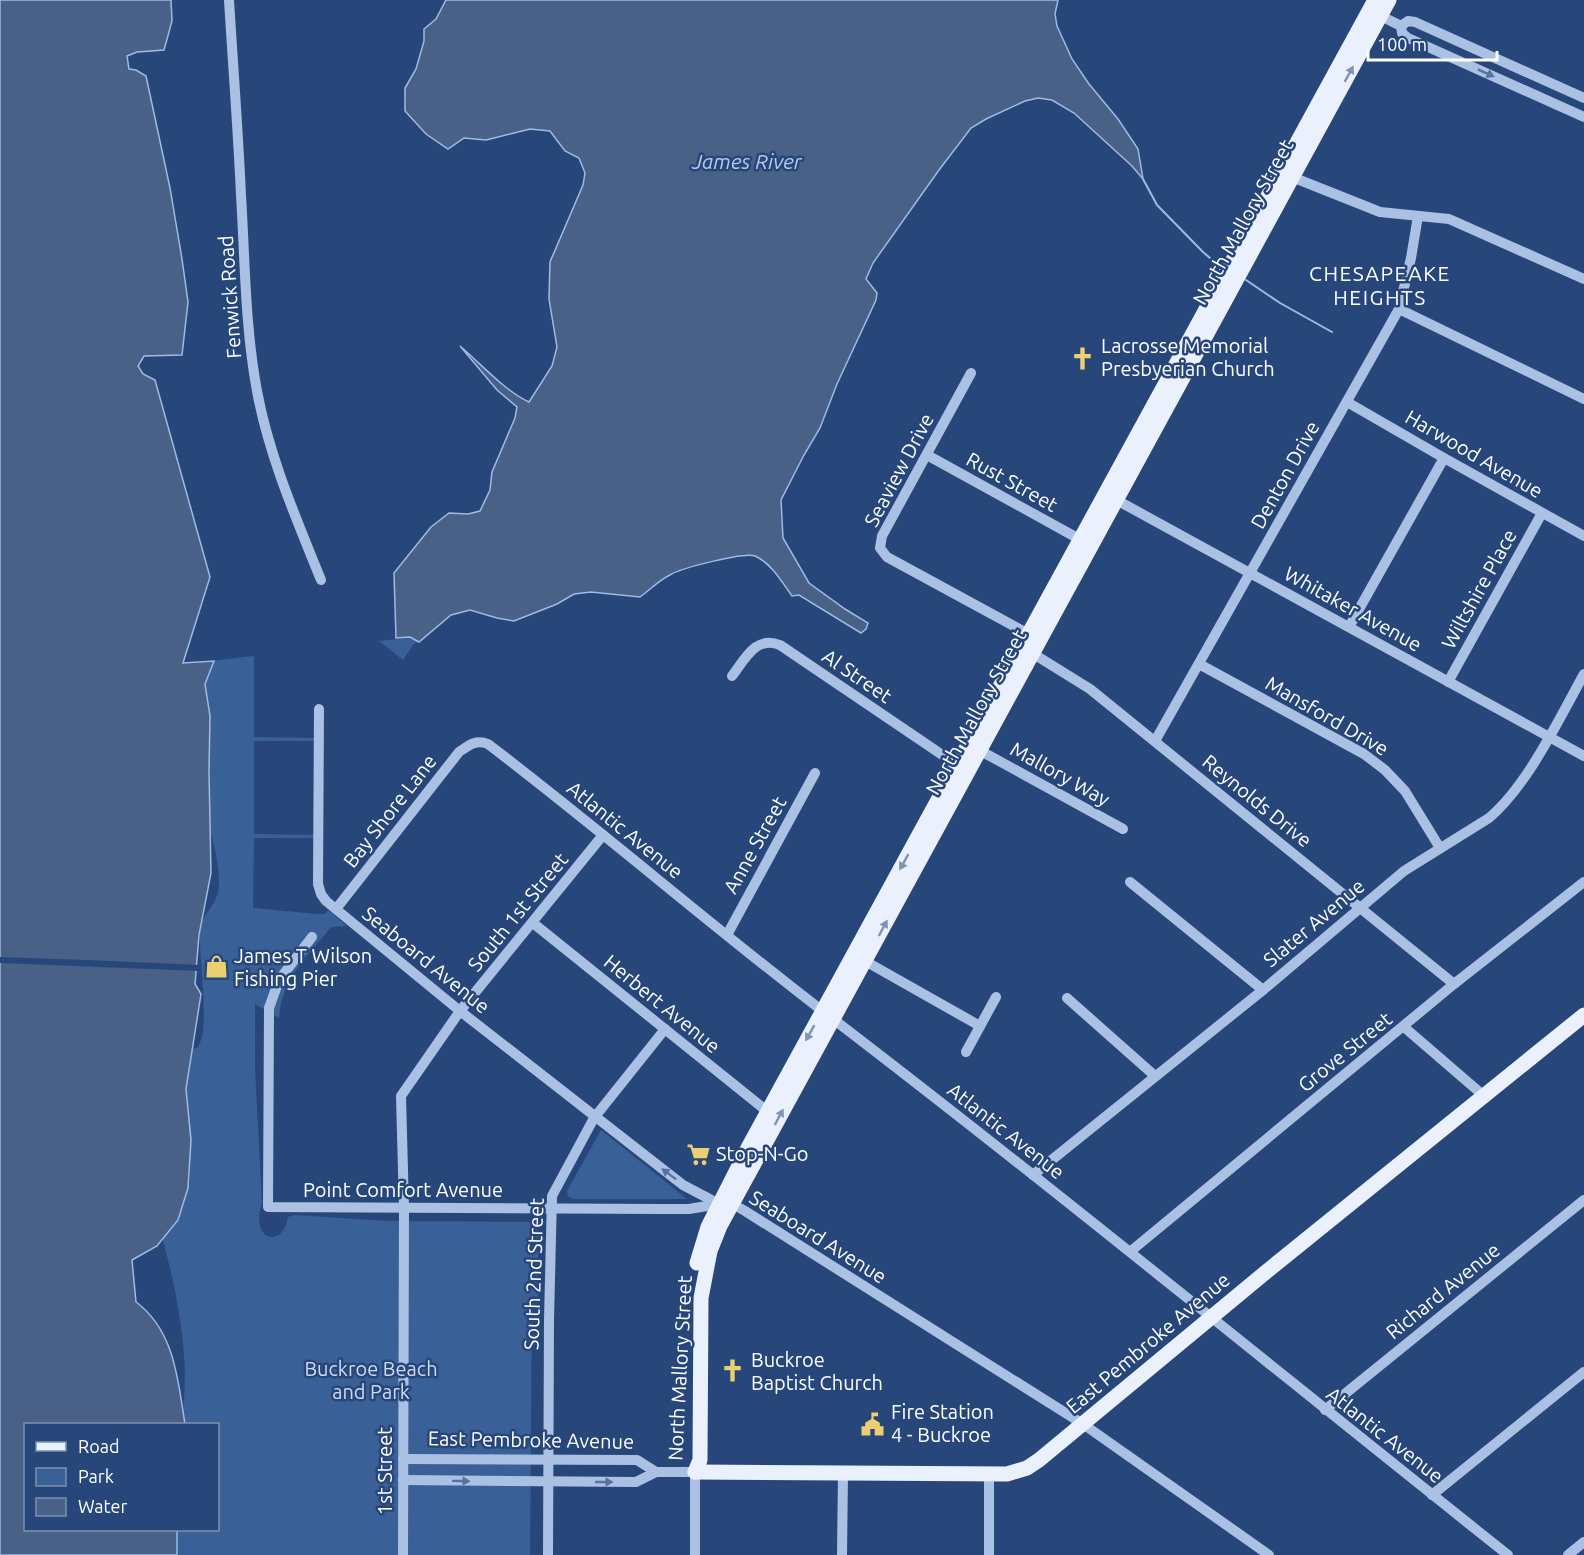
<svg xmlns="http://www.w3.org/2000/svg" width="1584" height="1555" font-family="Ubuntu,sans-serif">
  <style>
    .green { fill: #3a6098 }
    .water { fill: #4a6187; stroke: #9fbbe4; stroke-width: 1.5 }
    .pier { fill: #27477b }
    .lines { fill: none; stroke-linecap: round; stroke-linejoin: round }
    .stream { stroke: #9fbbe4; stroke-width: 2 }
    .minor { stroke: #abc1e4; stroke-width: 10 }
    .major { stroke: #eaf0fc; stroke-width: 15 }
    .oneway { fill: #5572a0 }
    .oneway2 { fill: #7f93b5 }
    .labels { text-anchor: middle; stroke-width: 5; stroke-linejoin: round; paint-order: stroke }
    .street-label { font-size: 20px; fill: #fff; stroke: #27477b }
    .poi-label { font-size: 20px; fill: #fff; stroke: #27477b; text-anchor: start }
    .park-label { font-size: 20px; fill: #cddcf3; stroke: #27477b }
    .water-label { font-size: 21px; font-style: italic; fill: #b6cbec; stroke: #27477b }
    .neighbourhood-label { font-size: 21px; letter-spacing: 1.5px; fill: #fff; stroke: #27477b }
  </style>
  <rect width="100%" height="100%" fill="#27477b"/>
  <!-- green -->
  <g class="green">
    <polygon points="426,636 413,645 403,660 379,641"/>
    <path d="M254 656V737L319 738V741H254V834L319 835V838H254L253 908 317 914H325L328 910 347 926 331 927C307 957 282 978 279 1018L255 1004V1069L262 1203C249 1241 283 1249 288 1217L294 1215 388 1221 538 1222V1307L532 1308 530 1555H176V1530H218V1424H182C184 1402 186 1378 184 1356 181 1310 170 1264 157 1220L185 1194 190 1181 182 1051C186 1050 192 1050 196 1048 212 1038 198 953 200 932 202 909 219 908 219 882 219 856 209 830 204 805 195 758 190 711 183 664Z"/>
    <polygon points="601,1130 687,1199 573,1199 568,1196 567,1191"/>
  </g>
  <!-- water -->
  <g class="water">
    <path d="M0 0H171L172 21 164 50 137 52 127 56 129 69 136 70 146 76 170 188 182 259 188 302 182 355 144 356 138 366 143 374 155 380 210 577 183 663 214 661 205 684 210 716 209 772 211 873 199 935 195 984 201 994 186 1089 191 1140 188 1188 178 1220 157 1246 132 1260 136 1302C175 1331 178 1381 185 1424H26V1530H177V1555H0Z"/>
    <path d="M446 0H1058L1055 14 1057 26 1072 59 1089 84 1118 119 1138 149 1143 179 1132 166 1074 113 1052 100 1038 98 1025 101 986 119 971 128 939 170 873 263 866 279 877 293 876 300 837 384 820 428 804 455 781 500 783 538 809 583 845 609 868 623 866 629 861 633 799 595 792 596C782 582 771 563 755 556 744 552 681 568 670 575 659 580 650 590 640 597L591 592 574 594 557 604 514 621 497 618 470 610 451 615 419 642 410 637 396 638 394 573 431 527 449 513 468 514 480 511 490 490 492 472 515 418 517 407 497 390 460 346C481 364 505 391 529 402L552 366 557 347 549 299 550 262 583 185 585 173 579 158 565 151 550 131 530 129 486 140 464 138 448 149 426 134 405 111V88L416 69 424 41V29L436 19Z"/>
  </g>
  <!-- pier -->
  <polygon class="pier" points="0,957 87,960 200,965 200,971 0,963"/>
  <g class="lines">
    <!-- stream -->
    <g class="stream">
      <polyline points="1143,179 1157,205 1203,252 1217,264"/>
      <polyline points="1246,280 1280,303 1332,332"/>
    </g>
    <!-- minor -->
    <g class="minor">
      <path d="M229 0C233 65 238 130 241 195 245 260 245 327 257 391 269 456 296 518 321 580"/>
      <polyline points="1375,13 1401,26"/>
      <polyline points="1401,26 1402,33 1408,38 1584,117"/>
      <polyline points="1401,26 1408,21 1415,22 1584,98"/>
      <polyline points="1287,175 1380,212 1449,219 1584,279"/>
      <polyline points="1399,309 1584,399"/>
      <polyline points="971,373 882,536 880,548 887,557 1034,637"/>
      <polyline points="1347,402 1444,458 1584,536"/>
      <polyline points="927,455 1081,540"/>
      <polyline points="1111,497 1584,756"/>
      <polyline points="1349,627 1444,458"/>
      <polyline points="1032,653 1090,689 1454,984"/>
      <polyline points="1199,664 1364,754 1385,770 1405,791 1440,848"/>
      <path d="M732 676C745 659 756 635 780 645L963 769"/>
      <polyline points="1448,682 1542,513"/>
      <polyline points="319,709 318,884 321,894 326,901 460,1011 683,1185 719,1204 738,1207 745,1211 1083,1424 1269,1555"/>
      <polyline points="1155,741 1399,309 1411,258 1418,216"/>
      <polyline points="979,750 1123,829"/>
      <polyline points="1130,882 1263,990"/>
      <path d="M336 909 459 752C469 745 476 739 488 744 601 830 708 923 820 1009 1053 1187 1279 1373 1508 1555"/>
      <polyline points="533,923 768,1112"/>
      <polyline points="727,935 815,773"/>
      <polyline points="312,937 279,980 269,1008 268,1207 662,1209 689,1209 719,1204"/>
      <polyline points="865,961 980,1026"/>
      <polyline points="1067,998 1155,1076"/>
      <polyline points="1404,1027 1484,1096"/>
      <polyline points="966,1052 996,997"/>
      <path d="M1033 1175 1263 990 1404 871 1489 818C1528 785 1559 719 1584 674"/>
      <polyline points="1131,1251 1454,984 1584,882"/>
      <polyline points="1325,1410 1584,1200"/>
      <polyline points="403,1459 637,1460 656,1472"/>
      <polyline points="403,1480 636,1482 656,1472 695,1472 695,1555"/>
      <polyline points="1432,1495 1584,1372"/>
      <polyline points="403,1555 404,1208 401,1096 460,1011 603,835"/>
      <polyline points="548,1555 549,1320 552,1196 594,1118 665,1029"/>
      <polyline points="842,1555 843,1473"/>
      <polyline points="989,1555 989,1473"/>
      <polyline points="1568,1555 1584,1542"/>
    </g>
    <!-- major -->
    <g class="major">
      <polyline points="697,1263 708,1227 749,1146 1375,0"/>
      <polyline points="695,1472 700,1460 701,1298 710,1251 720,1226 1389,0"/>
      <polyline points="695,1472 1007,1474 1027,1468 1039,1460 1266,1272 1584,1015"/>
    </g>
  </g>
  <!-- one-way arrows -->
  <defs><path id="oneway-solid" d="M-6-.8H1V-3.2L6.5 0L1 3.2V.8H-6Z" transform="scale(1.5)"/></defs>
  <g class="oneway">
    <use href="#oneway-solid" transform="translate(1486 73) rotate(24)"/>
    <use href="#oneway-solid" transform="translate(669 1174) rotate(-143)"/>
    <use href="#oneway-solid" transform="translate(461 1481) rotate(1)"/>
    <use href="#oneway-solid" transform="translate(604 1482)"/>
  </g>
  <g class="oneway2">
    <use href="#oneway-solid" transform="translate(1349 74) rotate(-61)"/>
    <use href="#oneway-solid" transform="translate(904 862) rotate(119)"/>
    <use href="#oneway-solid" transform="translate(883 928) rotate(-62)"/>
    <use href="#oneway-solid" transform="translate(810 1033) rotate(119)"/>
    <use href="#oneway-solid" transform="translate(779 1117) rotate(-62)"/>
  </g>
  <!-- icons -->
  <defs>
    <symbol id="church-bare" viewBox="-9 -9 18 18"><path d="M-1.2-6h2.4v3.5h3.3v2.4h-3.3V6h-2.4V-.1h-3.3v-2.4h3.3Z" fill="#eccf70" stroke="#27477b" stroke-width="2.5" paint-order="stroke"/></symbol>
    <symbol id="shop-bare" viewBox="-9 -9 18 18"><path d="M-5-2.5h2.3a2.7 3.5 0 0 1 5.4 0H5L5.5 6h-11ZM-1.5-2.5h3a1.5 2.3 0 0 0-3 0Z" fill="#eccf70" stroke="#27477b" stroke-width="2.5" paint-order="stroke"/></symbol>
    <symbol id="supermarket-bare" viewBox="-9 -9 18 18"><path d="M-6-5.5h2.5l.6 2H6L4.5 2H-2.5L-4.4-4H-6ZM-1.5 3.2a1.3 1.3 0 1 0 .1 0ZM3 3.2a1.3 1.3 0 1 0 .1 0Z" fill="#eccf70" stroke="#27477b" stroke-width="2.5" paint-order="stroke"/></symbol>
    <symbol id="civic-bare" viewBox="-9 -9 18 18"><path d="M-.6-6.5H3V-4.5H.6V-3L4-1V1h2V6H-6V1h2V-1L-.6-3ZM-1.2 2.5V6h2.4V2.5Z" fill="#eccf70" stroke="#27477b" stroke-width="2.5" paint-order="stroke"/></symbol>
  </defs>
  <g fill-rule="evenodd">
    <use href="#church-bare" x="1066" y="342" width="33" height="33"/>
    <use href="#shop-bare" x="200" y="950" width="33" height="33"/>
    <use href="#supermarket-bare" x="682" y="1138" width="33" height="33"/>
    <use href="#church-bare" x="716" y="1354" width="33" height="33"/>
    <use href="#civic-bare" x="856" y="1408" width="33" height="33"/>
  </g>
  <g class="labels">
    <!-- street labels -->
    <g class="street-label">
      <text transform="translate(1243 222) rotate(-61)" y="7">North Mallory Street</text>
      <text transform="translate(230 297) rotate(-94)" y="7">Fenwick Road</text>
      <text transform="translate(1474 454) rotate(30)" y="7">Harwood Avenue</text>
      <text transform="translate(899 470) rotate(-62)" y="7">Seaview Drive</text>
      <text transform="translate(1285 475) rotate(-61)" y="7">Denton Drive</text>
      <text transform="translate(1012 482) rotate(29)" y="7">Rust Street</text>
      <text transform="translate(1479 589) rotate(-61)" y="7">Wiltshire Place</text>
      <text transform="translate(1353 609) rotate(29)" y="7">Whitaker Avenue</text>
      <text transform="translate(857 676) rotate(34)" y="7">Al Street</text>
      <text transform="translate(976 712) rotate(-61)" y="7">North Mallory Street</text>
      <text transform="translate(1327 716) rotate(30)" y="7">Mansford Drive</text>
      <text transform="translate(1060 774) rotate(29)" y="7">Mallory Way</text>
      <text transform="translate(1257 801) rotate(39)" y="7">Reynolds Drive</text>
      <text transform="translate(390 811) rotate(-52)" y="7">Bay Shore Lane</text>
      <text transform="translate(625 830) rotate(39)" y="7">Atlantic Avenue</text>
      <text transform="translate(755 845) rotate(-61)" y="7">Anne Street</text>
      <text transform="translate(518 912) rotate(-51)" y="7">South 1st Street</text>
      <text transform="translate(1314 923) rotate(-40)" y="7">Slater Avenue</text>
      <text transform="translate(426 960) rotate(39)" y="7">Seaboard Avenue</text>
      <text transform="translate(662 1004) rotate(39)" y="7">Herbert Avenue</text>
      <text transform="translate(1345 1052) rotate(-39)" y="7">Grove Street</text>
      <text transform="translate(1006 1131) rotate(38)" y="7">Atlantic Avenue</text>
      <text x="403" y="1197">Point Comfort Avenue</text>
      <text transform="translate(818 1237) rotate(32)" y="7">Seaboard Avenue</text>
      <text transform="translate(534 1274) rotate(-88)" y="7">South 2nd Street</text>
      <text transform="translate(1443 1291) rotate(-39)" y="7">Richard Avenue</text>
      <text transform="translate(1148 1343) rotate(-40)" y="7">East Pembroke Avenue</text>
      <text transform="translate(680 1368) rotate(-87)" y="7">North Mallory Street</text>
      <text transform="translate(1385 1435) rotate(38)" y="7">Atlantic Avenue</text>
      <text transform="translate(531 1440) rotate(1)" y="7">East Pembroke Avenue</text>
      <text transform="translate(385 1471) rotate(-90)" y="7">1st Street</text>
    </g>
    <!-- poi labels -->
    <g class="poi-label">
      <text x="1101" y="353">Lacrosse Memorial<tspan x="1101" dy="23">Presbyerian Church</tspan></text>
      <text x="234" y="963">James T Wilson<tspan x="234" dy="23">Fishing Pier</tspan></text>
      <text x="716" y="1161">Stop-N-Go</text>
      <text x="751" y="1367">Buckroe<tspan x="751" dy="23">Baptist Church</tspan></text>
      <text x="891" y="1419">Fire Station<tspan x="891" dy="23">4 - Buckroe</tspan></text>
    </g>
    <!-- park labels -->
    <g class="park-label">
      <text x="371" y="1376">Buckroe Beach<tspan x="371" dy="23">and Park</tspan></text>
    </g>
    <!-- water labels -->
    <g class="water-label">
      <text x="747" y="169">James River</text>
    </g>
    <!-- neighbourhood labels -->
    <g class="neighbourhood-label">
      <text x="1380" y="281">CHESAPEAKE<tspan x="1380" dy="24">HEIGHTS</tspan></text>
    </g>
  </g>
  <!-- legend -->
  <rect x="24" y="1423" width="195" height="108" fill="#27477b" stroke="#7d91b0" stroke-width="1.5"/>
  <rect x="36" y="1442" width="30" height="9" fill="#eaf0fc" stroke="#7d91b0" stroke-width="1.5"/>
  <text x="78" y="1453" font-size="18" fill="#ffffff">Road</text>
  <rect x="36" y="1468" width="30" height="18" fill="#3a6098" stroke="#7d91b0" stroke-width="1.5"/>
  <text x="78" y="1483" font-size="18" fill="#ffffff">Park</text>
  <rect x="36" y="1498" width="30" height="18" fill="#4a6187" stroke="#7d91b0" stroke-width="1.5"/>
  <text x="78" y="1513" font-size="18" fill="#ffffff">Water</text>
  <!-- scale -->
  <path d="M1368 51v9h129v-9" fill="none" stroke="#ffffff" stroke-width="3"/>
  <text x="1377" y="51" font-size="18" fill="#ffffff" stroke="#27477b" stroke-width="4.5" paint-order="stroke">100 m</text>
</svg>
